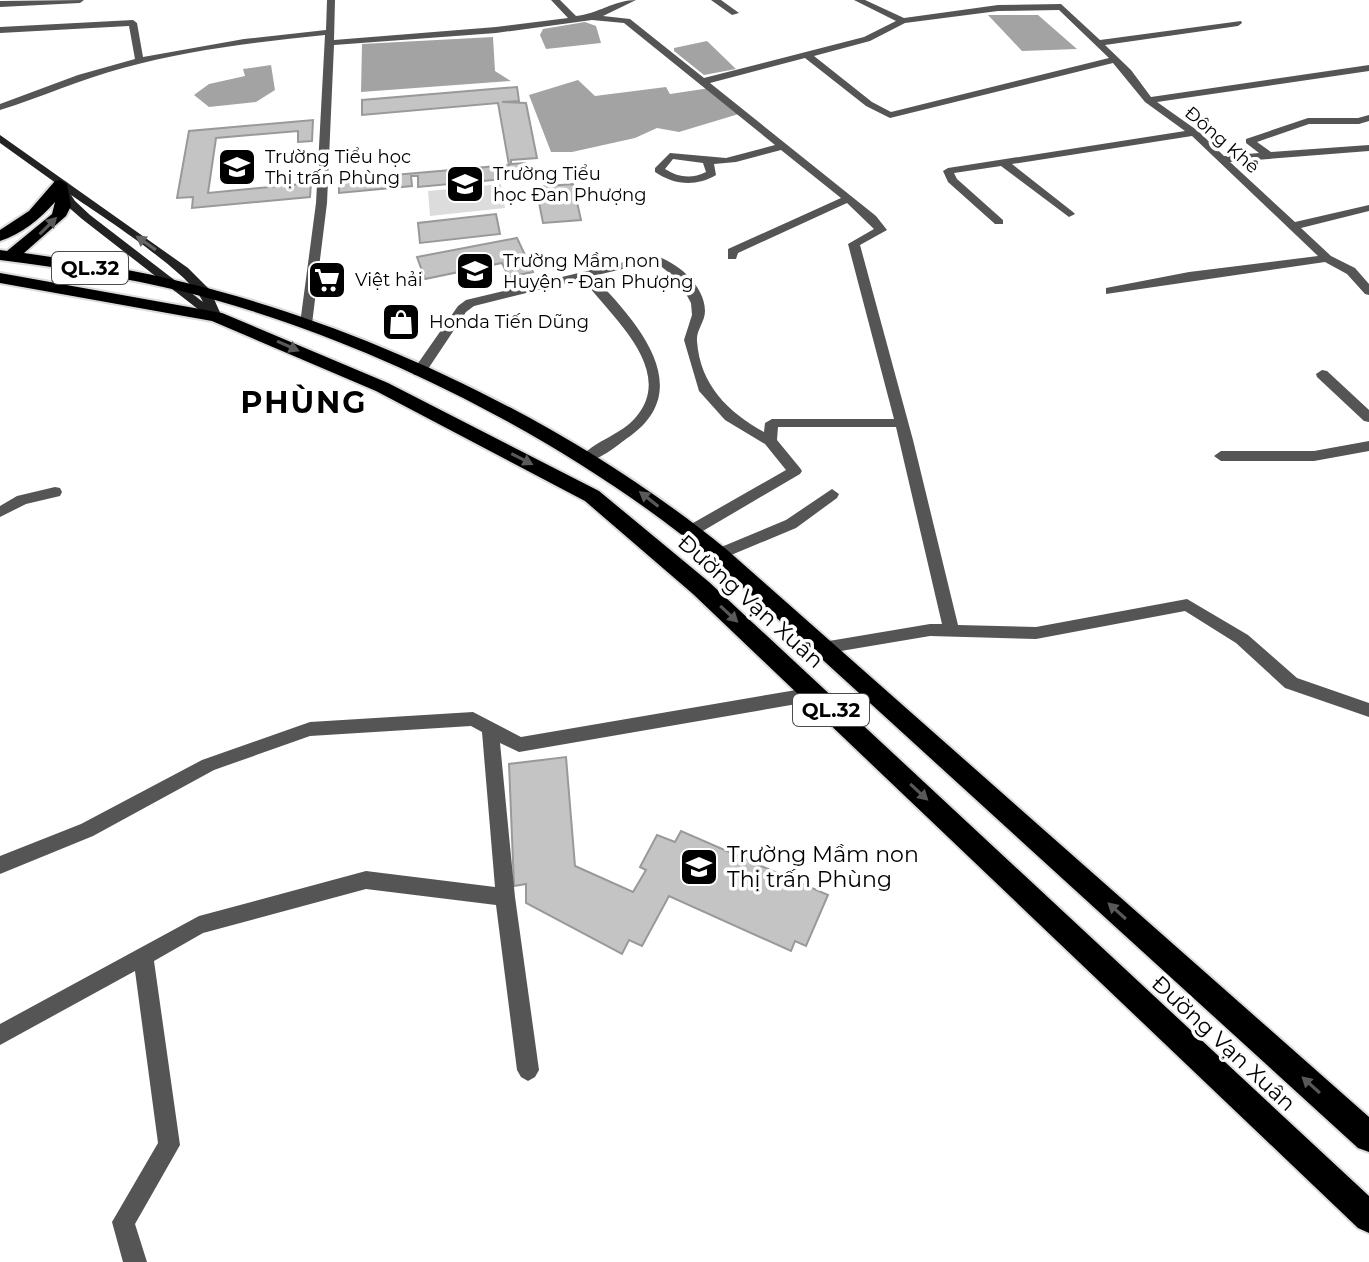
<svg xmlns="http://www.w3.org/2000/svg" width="1369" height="1262" font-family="Montserrat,sans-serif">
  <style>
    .green { fill: #dcdcdc }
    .water { fill: #a3a3a3 }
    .building { fill: #c4c4c4; stroke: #999; stroke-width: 2 }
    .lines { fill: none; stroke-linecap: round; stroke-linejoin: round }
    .trunk-casing { stroke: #dbdbdb; stroke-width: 4 }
    .minor { fill: #555; fill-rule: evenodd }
    .secondary { fill: #222; fill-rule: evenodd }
    .trunk { fill: #000; fill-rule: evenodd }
    .oneway { fill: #595959 }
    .oneway2 { fill: #646464 }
    .labels { text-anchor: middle; stroke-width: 7; stroke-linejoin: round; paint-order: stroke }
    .far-street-label { font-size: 18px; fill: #000; stroke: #fff }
    .far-poi-label { font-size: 18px; fill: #000; stroke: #fff; text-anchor: start }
    .shield { fill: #fff; stroke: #4c4c4c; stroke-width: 2 }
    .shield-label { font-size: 20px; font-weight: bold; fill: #000 }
    .street-label { font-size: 22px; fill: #000; stroke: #fff }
    .poi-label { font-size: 22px; fill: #000; stroke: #fff; text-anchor: start }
    .district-label { font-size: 30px; font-weight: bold; letter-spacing: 2px; fill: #000; stroke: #fff }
  </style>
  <rect width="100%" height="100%" fill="#fff"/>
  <!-- green -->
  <polygon class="green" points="501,184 505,208 430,216 428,191"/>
  <!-- water -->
  <g class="water">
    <polygon points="988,15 1038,15 1077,49 1022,51"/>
    <polygon points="585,22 596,26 601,43 546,49 540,35 543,29"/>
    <polygon points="493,37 495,71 511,81 361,92 362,44"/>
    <polygon points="707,41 736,69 704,75 674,51 674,48"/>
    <polygon points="271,65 275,90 256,102 209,107 194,95 209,84 245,76 243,69"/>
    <polygon points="578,80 595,96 666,87 670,94 710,88 742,113 679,132 657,128 635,138 572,152 551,152 529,95"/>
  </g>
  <!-- building -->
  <g class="building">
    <polygon points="517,87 519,101 502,102 526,103 537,158 511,160 511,164 525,163 527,177 418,187 418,176 411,176 412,186 339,193 339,176 359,174 359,178 509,165 498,103 362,115 362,100"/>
    <polygon points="313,120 312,141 298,142 298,131 216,138 208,193 311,183 310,197 192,208 193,197 177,198 189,131"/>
    <polygon points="573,184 581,220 543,223 536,187"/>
    <polygon points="496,214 500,234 420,243 418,223"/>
    <polygon points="517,238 533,272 509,277 502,263 425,279 417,257"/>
    <polygon points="566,757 575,866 633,892 646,870 640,867 657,835 675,842 681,831 828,895 806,946 795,941 791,951 669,896 642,946 629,940 622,954 526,903 526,884 514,886 509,764"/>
  </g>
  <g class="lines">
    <defs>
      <g id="trunk">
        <path d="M60 180 67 184 71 206 66 216 24 253C80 261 136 270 191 284 377 330 578 428 726 549L1369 1117V1152L1358 1148 712 559C567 439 368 338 185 292 124 277 62 268 0 260V250L7 251 52 214 55 202C40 219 22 234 0 241V230L29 211 55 181Z"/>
        <polygon points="0,273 222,313 388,383 599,491 709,582 1369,1196 1369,1233 1358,1228 693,594 585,501 376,391 212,321 0,283"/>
      </g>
    </defs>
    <!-- trunk casing -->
    <use href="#trunk" class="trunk-casing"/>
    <!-- minor -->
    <g class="minor">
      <polygon points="84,0 80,3 0,7 0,1"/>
      <path d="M327 0H335L334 40 496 27 568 18 551 0H560L576 16C597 14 615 0 636 0L603 16 630 19 704 78 864 37 896 21 854 0H865L904 18 998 5 1061 4 1100 40 1241 21 1242 23 1238 26 1105 45 1131 70 1151 97 1369 65V71L1157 102 1198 131 1224 156 1259 153 1246 143V139L1308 118H1358L1369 115V121L1359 124H1309L1257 142 1271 152 1369 145V151L1230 162 1295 222 1369 205V211L1301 228 1331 256 1355 268 1369 284V295L1365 294 1347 274 1325 262 1106 294V288L1189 272 1318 256 1192 136 1012 164 1073 212 1075 214 1069 217 1001 166 954 173 957 179 1003 220V224H995L948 182 943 171 948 168 1185 131 1145 102 1113 63 890 118 866 106 805 58 710 83 876 216 887 230 860 245 913 440 958 625 1036 627 1187 599 1248 635 1297 678 1369 703V717L1285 688 1236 643 1185 611 1036 639 930 636 823 654 817 653 815 648 817 643 823 642 930 624H942L896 427H778L777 440 800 468 802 471 800 474 696 535H686L684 531 686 527 786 470 765 444 725 420 699 391 684 340 692 315 691 303 679 281 657 263 652 262 593 276C636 321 700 390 626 439 615 447 597 463 583 460L581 457C596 440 621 435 636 417 677 369 608 314 583 279L474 306 466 312 424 375H414V369L458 306 466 300 653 255C676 261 705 285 705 311 705 322 696 330 697 341 700 385 728 412 764 432L765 423 772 419H894L848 244 874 229 847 203 738 253 736 259H728V249L841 198 781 150 736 162 714 164 716 175C696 187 674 185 655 172V168L670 153 726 158 775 145 624 23 592 20 496 33 334 45 327 203 312 324 306 328 300 324 316 203 325 35C257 42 189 50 123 68 81 79 42 97 0 110V104L78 75 135 59 129 26 0 33V27L133 20 137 23 143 57 244 39 326 30ZM1059 10 1109 58 891 112 872 102 814 56 870 41 905 23 998 11ZM673 159 703 163 706 172C692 179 679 178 665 169Z"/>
      <polygon points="711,0 721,0 739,13 732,15"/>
      <polygon points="1322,370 1327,371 1369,410 1369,422 1364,421 1317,377 1316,374"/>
      <polygon points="1369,441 1369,451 1314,461 1221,461 1214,456 1221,451 1314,451"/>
      <polygon points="55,487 60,488 62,492 60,496 26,504 0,517 0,506 17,496"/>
      <polygon points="832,489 839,494 837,498 796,528 724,558 719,560 711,554 714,550 786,520"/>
      <polygon points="814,687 820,689 822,694 820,699 814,701 519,752 500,743 515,897 539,1070 535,1077 528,1081 521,1077 517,1070 496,905 366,889 203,933 154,961 180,1145 135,1224 147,1262 123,1262 112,1222 158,1143 135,971 0,1045 0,1024 199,916 366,871 495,887 482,732 471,726 310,736 214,770 93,836 0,874 0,856 81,824 202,760 310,722 473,712 521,737"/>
    </g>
    <!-- secondary -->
    <path class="secondary" d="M0 135 188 268 210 290 222 317 220 320H212L82 219 66 205 58 189 60 186 0 143ZM71 195C100 215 192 274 203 302L90 215 75 201Z"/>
    <!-- trunk -->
    <use href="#trunk" class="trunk"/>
  </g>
  <!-- one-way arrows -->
  <defs><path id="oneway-solid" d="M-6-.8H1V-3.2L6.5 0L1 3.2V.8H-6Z" transform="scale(2)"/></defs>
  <g class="oneway">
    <use href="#oneway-solid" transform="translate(48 226) rotate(-45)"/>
    <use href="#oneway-solid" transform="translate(288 346) rotate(24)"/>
    <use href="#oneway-solid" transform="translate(522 459) rotate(27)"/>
    <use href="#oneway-solid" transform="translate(649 499) rotate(-142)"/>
    <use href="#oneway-solid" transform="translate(729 614) rotate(43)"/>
    <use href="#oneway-solid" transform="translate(919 792) rotate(43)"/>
    <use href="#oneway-solid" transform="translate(1117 911) rotate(-138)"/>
    <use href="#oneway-solid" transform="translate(1311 1085) rotate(-138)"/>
  </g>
  <use class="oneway2" href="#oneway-solid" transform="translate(146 243) rotate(-145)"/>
  <!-- icons -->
  <defs>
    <symbol id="school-square" viewBox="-11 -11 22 22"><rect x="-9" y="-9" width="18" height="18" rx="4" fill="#000" stroke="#fff"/><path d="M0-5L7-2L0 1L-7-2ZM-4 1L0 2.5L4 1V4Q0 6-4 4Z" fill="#fff"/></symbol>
    <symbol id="supermarket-square" viewBox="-11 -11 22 22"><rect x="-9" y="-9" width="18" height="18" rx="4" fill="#000" stroke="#fff"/><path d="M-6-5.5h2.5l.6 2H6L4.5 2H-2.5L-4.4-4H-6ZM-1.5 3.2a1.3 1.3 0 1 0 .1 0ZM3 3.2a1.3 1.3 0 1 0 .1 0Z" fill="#fff"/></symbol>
    <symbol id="shop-square" viewBox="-11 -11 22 22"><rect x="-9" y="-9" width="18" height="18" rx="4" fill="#000" stroke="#fff"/><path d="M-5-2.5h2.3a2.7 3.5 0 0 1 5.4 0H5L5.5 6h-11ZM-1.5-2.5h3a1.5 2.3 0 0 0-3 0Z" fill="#fff"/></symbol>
  </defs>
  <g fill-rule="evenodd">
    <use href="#school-square" x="215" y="145" width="44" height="44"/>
    <use href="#school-square" x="443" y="162" width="44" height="44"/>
    <use href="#school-square" x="453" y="249" width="44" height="44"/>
    <use href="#supermarket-square" x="305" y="258" width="44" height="44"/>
    <use href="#shop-square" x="379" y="300" width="44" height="44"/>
    <use href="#school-square" x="677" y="845" width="44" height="44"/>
  </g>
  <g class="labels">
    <!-- far-street labels -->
    <g class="far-street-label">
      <text transform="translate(1222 140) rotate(41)" y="6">Đông Khê</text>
    </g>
    <!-- far-poi labels -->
    <g class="far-poi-label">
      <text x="265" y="163">Trường Tiểu học<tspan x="265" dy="21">Thị trấn Phùng</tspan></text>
      <text x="493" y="180">Trường Tiểu<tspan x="493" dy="21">học Đan Phượng</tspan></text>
      <text x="503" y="267">Trường Mầm non<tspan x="503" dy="21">Huyện - Đan Phượng</tspan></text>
      <text x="355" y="286">Việt hải</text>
      <text x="429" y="328">Honda Tiến Dũng</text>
    </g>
    <!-- shield labels -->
    <g class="shield">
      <rect x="52" y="252" width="76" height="32" rx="6"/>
      <rect x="793" y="694" width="76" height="32" rx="6"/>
    </g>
    <g class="shield-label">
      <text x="90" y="275">QL.32</text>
      <text x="831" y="717">QL.32</text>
    </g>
    <!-- street labels -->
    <g class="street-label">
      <text transform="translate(751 601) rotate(42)" y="8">Đường Vạn Xuân</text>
      <text transform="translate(1224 1043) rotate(43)" y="8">Đường Vạn Xuân</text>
    </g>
    <!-- poi labels -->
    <g class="poi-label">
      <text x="727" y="862">Trường Mầm non<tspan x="727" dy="25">Thị trấn Phùng</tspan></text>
    </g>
    <!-- district labels -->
    <g class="district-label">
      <text x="304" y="413">PHÙNG</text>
    </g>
  </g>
</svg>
